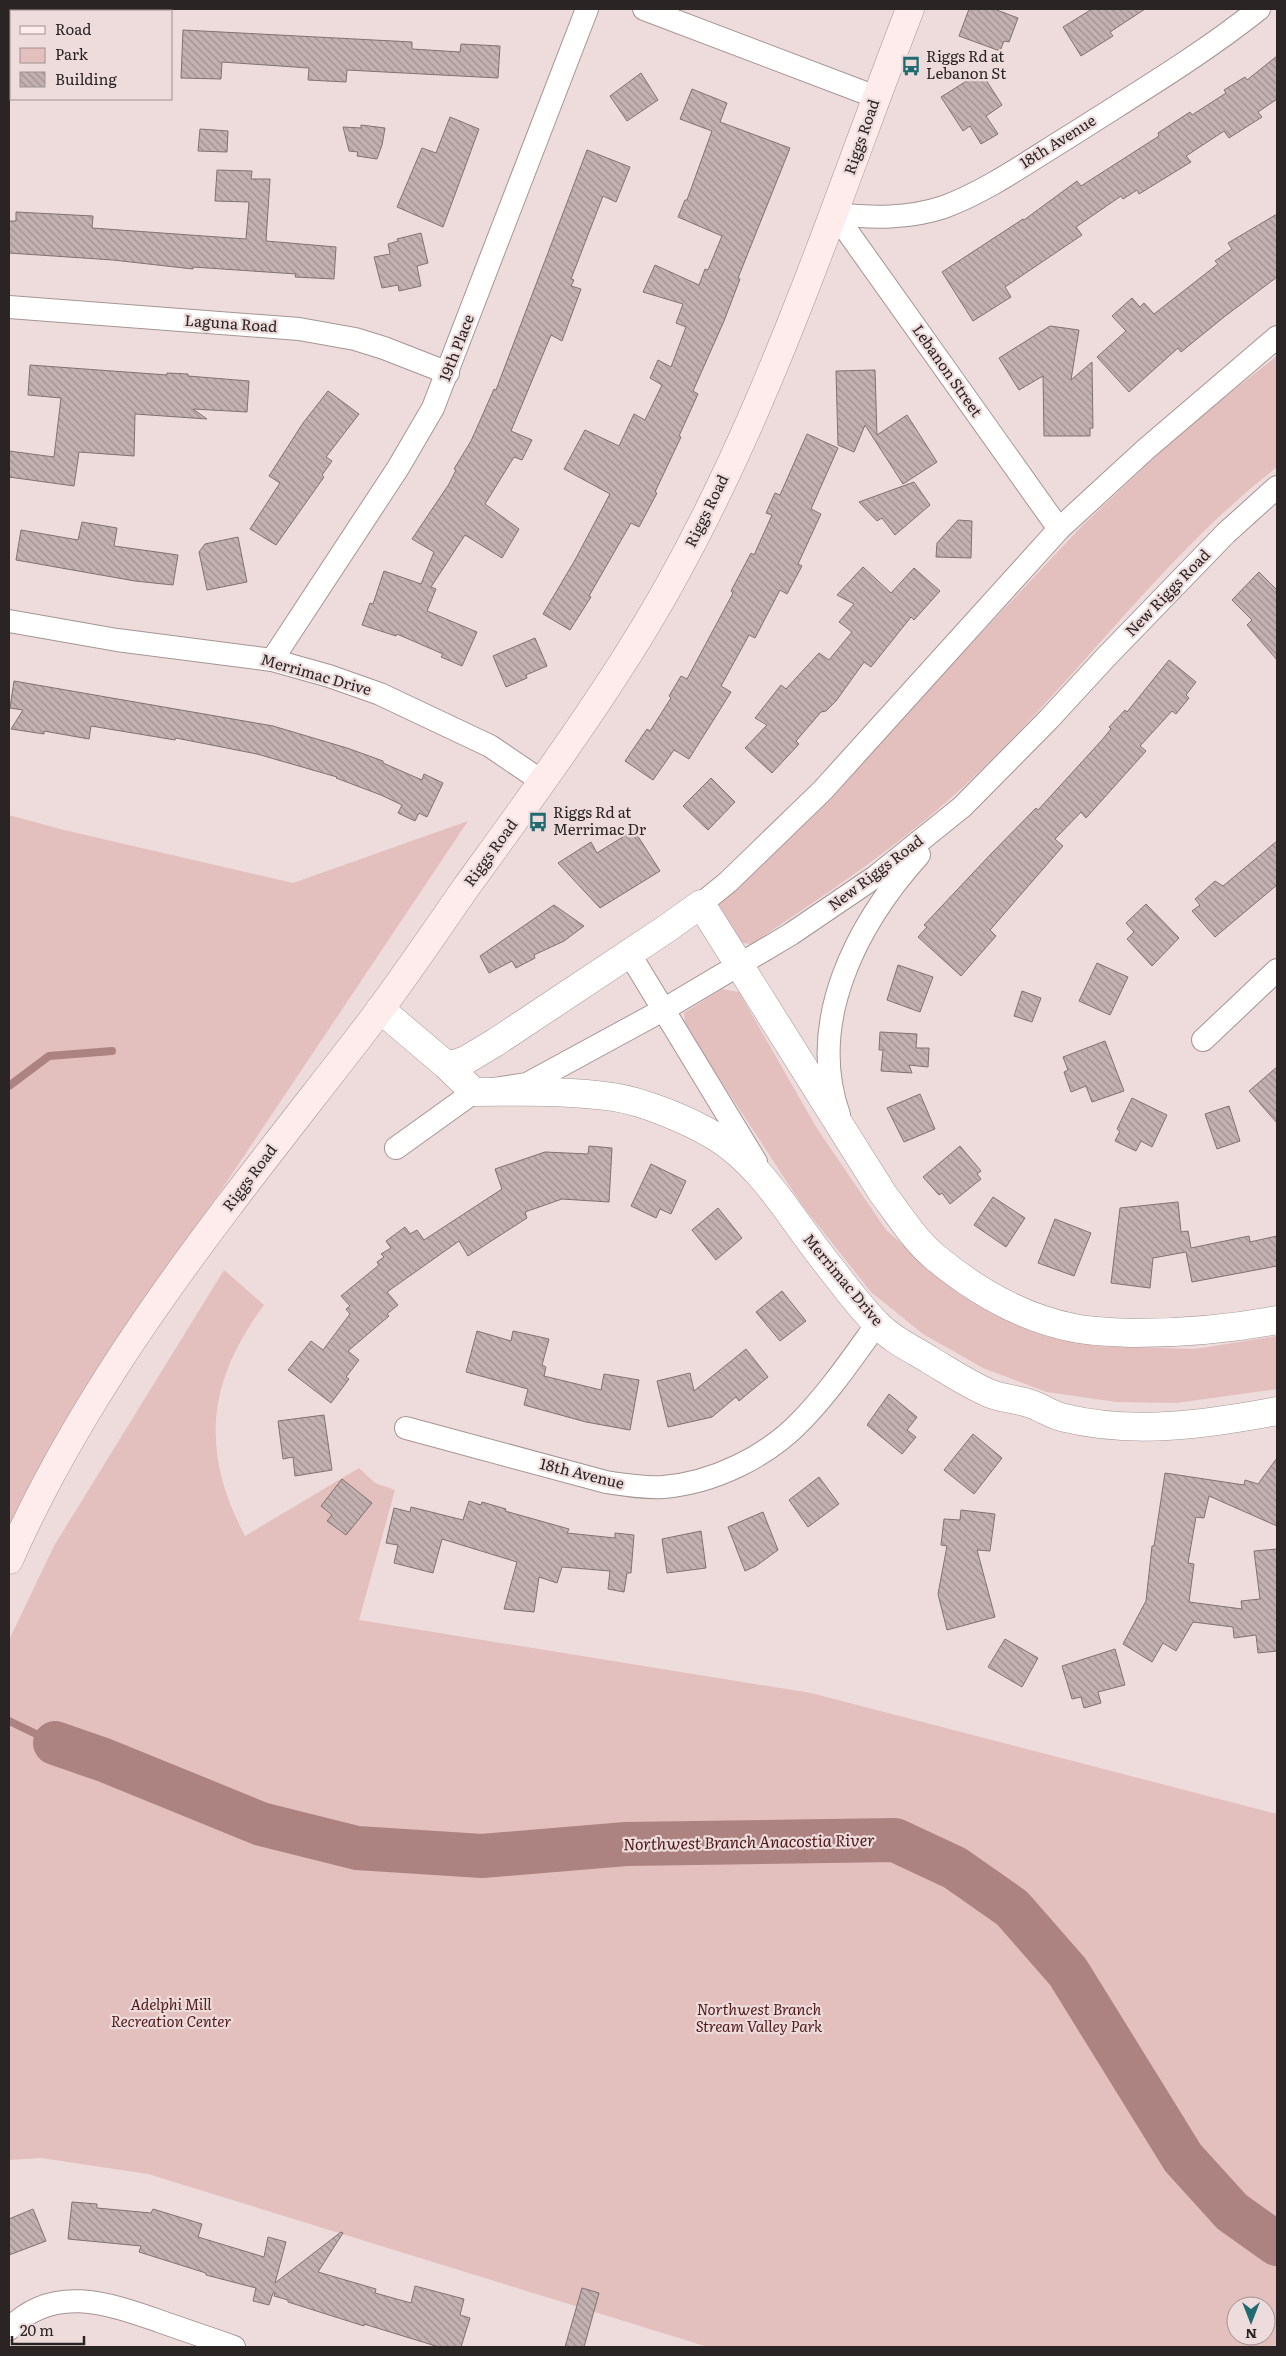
<svg xmlns="http://www.w3.org/2000/svg" width="1286" height="2356" font-family="Literata,serif">
  <style>
    .green { fill: #e3bfbd; fill-rule: evenodd }
    .lines { fill: none; stroke-linecap: round; stroke-linejoin: round }
    .stream { stroke: #ac8381; stroke-width: 8 }
    .river { stroke: #ac8381; stroke-width: 44 }
    .building { fill: url(#building-back-hatch); stroke: #817170 }
    .minor-casing { stroke: #a59594; stroke-width: 24 }
    .tertiary-casing { stroke: #a59594; stroke-width: 29 }
    .secondary-casing { stroke: #a59594; stroke-width: 29 }
    .minor { stroke: #fff; stroke-width: 22 }
    .tertiary { stroke: #fff; stroke-width: 28 }
    .secondary { stroke: #fdeceb; stroke-width: 28 }
    .labels { text-anchor: middle; stroke-width: 4.5; stroke-linejoin: round; paint-order: stroke }
    .poi-label { font-size: 15px; fill: #2a2424; stroke: #eddcdb; text-anchor: start }
    .street-label { font-size: 15px; fill: #2a2424; stroke: #eddcdb }
    .park-label { font-size: 15px; font-style: italic; fill: #4f191b; stroke: #eddcdb }
    .water-label { font-size: 16px; font-style: italic; fill: #4b1518; stroke: #eddcdb }
  </style>
  <defs>
    <pattern id="building-back-hatch" width="6" height="6" patternUnits="userSpaceOnUse" patternTransform="scale(1.25)"><rect width="6" height="6" fill="#c2b1b0"/><path d="M-1 5l2 2M0 0l6 6M5-1l2 2" fill="none" stroke="#9e908f"/></pattern>
  </defs>
  <rect width="100%" height="100%" fill="#eddcdb"/>
  <!-- green -->
  <g class="green">
    <path d="M1277 356V467C1166 553 1081 674 979 772 911 838 830 892 751 944L735 942 718 919 719 901 804 822 1081 527 1191 423Z"/>
    <polygon points="9,815 64,830 293,883 468,821 135,1319 9,1536"/>
    <polygon points="722,989 739,992 816,1127 886,1230 959,1294 1034,1328 1094,1346 1195,1349 1277,1336 1277,1389 1176,1403 1116,1402 1047,1392 983,1368 923,1334 871,1292 802,1205 685,1026 684,1013"/>
    <path d="M224 1270 264 1305C207 1382 200 1451 245 1536L359 1468 375 1483 395 1490 359 1620 811 1693 1277 1814V2347H708L148 2174 41 2158 9 2160V1640L54 1546ZM1236 2306H1266V2336H1236Z"/>
  </g>
  <g class="lines">
    <!-- stream -->
    <g class="stream">
      <polyline points="9,1086 49,1056 112,1051"/>
      <polyline points="9,1721 55,1743"/>
    </g>
    <!-- river -->
    <polyline class="river" points="55,1743 104,1760 261,1824 357,1848 482,1856 626,1844 895,1840 955,1868 1012,1908 1068,1972 1183,2158 1232,2212 1277,2244"/>
  </g>
  <!-- building -->
  <g class="building">
    <polygon points="969,9 994,9 1018,18 1009,42 1004,41 1000,51 959,36"/>
    <polygon points="1092,9 1145,9 1110,32 1113,36 1081,56 1063,27"/>
    <polygon points="183,30 412,42 412,49 460,52 461,44 500,46 498,78 347,70 346,82 308,80 309,68 222,62 221,79 181,78"/>
    <polygon points="1277,56 1277,99 1258,112 1262,117 1229,138 1224,131 1186,156 1191,162 1139,194 1137,190 1123,199 1121,196 1076,227 1082,235 1005,287 1011,297 973,321 942,272 1023,219 1024,220 1077,181 1081,186 1159,136 1158,133 1190,112 1192,115 1226,93 1224,90 1245,77 1247,80"/>
    <polygon points="981,72 1002,105 986,116 998,134 981,144 970,126 963,131 941,97"/>
    <polygon points="641,73 658,100 627,121 610,96"/>
    <polygon points="692,89 727,103 720,122 790,148 738,278 740,279 724,321 693,391 698,394 679,436 681,437 655,492 657,493 639,527 631,523 589,596 591,597 570,630 543,614 575,560 610,494 564,469 585,430 619,446 634,414 645,420 662,385 650,378 658,360 671,367 686,327 676,323 683,304 643,292 655,265 699,285 705,269 708,270 722,236 678,217 685,200 687,200 712,131 680,119"/>
    <polygon points="450,117 479,129 443,227 397,207 422,148 436,153"/>
    <polygon points="361,125 385,128 382,145 377,159 357,156 358,152 349,151 343,127 361,128"/>
    <polygon points="200,129 228,131 227,152 198,151"/>
    <polygon points="587,150 630,167 616,202 603,196 571,279 574,280 571,286 581,289 562,341 551,335 511,431 532,440 522,460 514,457 485,504 519,529 502,558 465,535 431,587 436,589 427,611 477,632 462,666 441,657 443,654 397,634 396,636 362,625 370,603 373,604 384,571 421,584 434,552 412,539 449,484 456,470 454,469 471,441 494,389 496,390"/>
    <polygon points="217,170 252,171 251,179 270,179 266,241 336,247 334,279 295,277 296,274 193,267 193,269 113,260 9,253 9,221 16,221 16,212 93,216 92,228 246,239 249,202 215,201"/>
    <polygon points="1277,214 1277,277 1224,317 1181,352 1178,348 1129,392 1097,357 1126,331 1112,316 1132,298 1140,307 1144,303 1154,314 1218,264 1215,261 1232,249 1228,243"/>
    <polygon points="421,233 428,263 417,266 421,286 399,291 398,285 382,288 374,257 390,254 388,244 398,241 397,239"/>
    <polygon points="1050,326 1079,330 1071,380 1092,362 1093,428 1090,428 1090,436 1044,436 1043,376 1019,390 999,358"/>
    <polygon points="30,365 167,375 167,373 188,374 188,376 249,381 247,412 193,409 207,419 135,414 134,456 79,452 74,486 9,477 9,451 54,457 61,398 28,395"/>
    <polygon points="875,370 877,435 907,415 937,462 903,484 865,425 854,452 838,445 836,371"/>
    <polygon points="328,391 359,414 326,457 332,461 322,475 324,477 276,545 250,529 280,483 269,476 303,423"/>
    <polygon points="807,434 838,448 811,509 821,514 798,564 802,566 787,594 780,590 755,638 749,635 721,686 731,692 689,759 674,750 653,780 625,761 647,729 650,731 671,698 669,696 681,676 687,679 733,593 731,591 751,553 754,555 772,515 766,513 775,493 780,495"/>
    <polygon points="914,482 930,505 895,535 882,518 877,521 859,502"/>
    <polygon points="958,520 972,521 971,558 936,557 937,543"/>
    <polygon points="82,522 117,528 114,546 178,555 173,585 135,581 16,560 21,530 78,540"/>
    <polygon points="238,537 247,582 207,590 199,552 205,544"/>
    <polygon points="863,567 891,593 914,568 940,591 914,620 911,617 871,667 864,662 836,701 826,711 821,712 796,741 799,744 772,773 745,748 767,725 755,718 781,685 786,689 819,653 829,660 852,632 839,622 854,604 837,595"/>
    <polygon points="1259,572 1277,590 1277,660 1247,625 1252,620 1232,600"/>
    <polygon points="535,638 547,666 526,675 527,678 506,687 493,656"/>
    <polygon points="1169,660 1196,682 1186,695 1189,698 1176,714 1172,711 1140,746 1146,751 1086,818 1081,812 1055,839 1063,846 990,930 996,936 961,976 918,937 927,927 924,925 989,856 1036,808 1038,810 1102,740 1111,729 1109,727 1125,710 1127,712"/>
    <polygon points="14,681 273,726 347,748 383,761 383,763 422,780 424,774 443,783 427,817 419,813 415,821 398,813 402,805 381,795 336,778 337,777 257,754 176,738 175,740 91,726 89,739 44,731 44,734 11,729 23,710 10,708"/>
    <polygon points="711,778 735,802 708,830 683,806"/>
    <polygon points="634,830 660,871 600,908 558,863 591,842 597,853"/>
    <polygon points="1277,841 1277,885 1215,937 1192,911 1200,905 1195,899 1215,881 1223,886"/>
    <polygon points="1146,904 1179,938 1152,966 1127,939 1134,932 1126,923"/>
    <polygon points="554,905 584,926 564,941 534,955 535,958 516,968 512,961 489,973 480,956"/>
    <polygon points="1097,963 1128,977 1110,1015 1079,1001"/>
    <polygon points="898,965 933,977 920,1012 887,1000"/>
    <polygon points="1022,991 1041,998 1032,1022 1014,1016"/>
    <polygon points="880,1032 917,1034 916,1048 929,1048 928,1067 909,1065 912,1073 881,1071 883,1050 879,1050"/>
    <polygon points="1105,1041 1124,1091 1092,1102 1086,1086 1071,1092 1064,1072 1068,1070 1063,1057"/>
    <polygon points="1277,1067 1277,1123 1249,1091"/>
    <polygon points="920,1094 935,1129 904,1142 887,1108"/>
    <polygon points="1132,1098 1167,1115 1152,1147 1141,1141 1136,1151 1115,1141 1120,1131 1117,1129"/>
    <polygon points="1229,1106 1240,1141 1217,1149 1205,1114"/>
    <polygon points="589,1146 612,1148 609,1202 562,1199 525,1212 527,1218 468,1256 459,1241 387,1292 398,1305 387,1314 389,1316 348,1351 359,1360 346,1377 349,1379 331,1403 288,1370 311,1341 323,1350 350,1314 346,1309 350,1306 341,1296 379,1265 377,1262 384,1257 381,1254 391,1248 386,1241 405,1227 410,1234 417,1230 424,1240 502,1189 495,1169 545,1152 588,1154"/>
    <polygon points="960,1146 981,1171 977,1174 981,1179 950,1204 942,1193 939,1195 923,1177"/>
    <polygon points="651,1164 686,1181 671,1214 660,1209 656,1218 631,1206"/>
    <polygon points="993,1197 1025,1218 1006,1247 974,1225"/>
    <polygon points="1178,1202 1181,1232 1188,1231 1191,1248 1249,1236 1250,1242 1277,1236 1277,1266 1192,1282 1186,1252 1153,1258 1150,1288 1111,1283 1120,1208"/>
    <polygon points="718,1208 742,1238 716,1260 692,1230"/>
    <polygon points="1055,1219 1091,1233 1074,1276 1038,1263"/>
    <polygon points="782,1291 806,1321 780,1341 756,1312"/>
    <polygon points="477,1331 511,1341 513,1331 549,1339 542,1365 546,1367 544,1376 601,1390 604,1374 639,1380 630,1430 586,1422 524,1405 528,1389 466,1372"/>
    <polygon points="746,1349 768,1377 739,1401 736,1397 712,1417 668,1427 657,1381 690,1373 694,1391"/>
    <polygon points="889,1394 917,1417 907,1430 916,1437 902,1454 867,1425"/>
    <polygon points="324,1415 332,1470 295,1476 293,1457 283,1459 278,1421"/>
    <polygon points="973,1434 1002,1458 974,1494 944,1470"/>
    <polygon points="1277,1458 1277,1526 1209,1496 1204,1518 1196,1517 1188,1563 1194,1564 1189,1602 1242,1609 1241,1601 1260,1599 1254,1551 1277,1549 1277,1651 1258,1653 1256,1635 1234,1638 1233,1627 1193,1622 1176,1651 1163,1643 1152,1662 1123,1644 1146,1601 1152,1546 1154,1546 1165,1473 1244,1485 1245,1480 1258,1484"/>
    <polygon points="819,1477 839,1504 808,1527 789,1500"/>
    <polygon points="342,1479 372,1503 346,1535 327,1521 332,1515 321,1506"/>
    <polygon points="469,1501 481,1505 482,1502 506,1509 505,1511 569,1529 567,1533 615,1538 615,1533 634,1535 631,1573 627,1573 624,1592 608,1589 610,1571 562,1567 557,1583 539,1577 534,1612 504,1609 517,1562 442,1539 433,1573 394,1563 398,1545 386,1543 394,1508 410,1512 411,1507 463,1520"/>
    <polygon points="961,1510 995,1514 990,1551 977,1550 995,1617 947,1630 938,1594 947,1546 941,1545 944,1519 960,1520"/>
    <polygon points="763,1512 778,1550 756,1566 745,1571 728,1527"/>
    <polygon points="701,1531 706,1568 667,1573 662,1539"/>
    <polygon points="1005,1639 1038,1658 1022,1687 988,1667"/>
    <polygon points="1115,1649 1125,1685 1098,1692 1101,1703 1084,1708 1081,1697 1072,1699 1062,1666"/>
    <polygon points="72,2202 97,2204 97,2208 151,2213 153,2209 202,2224 198,2237 264,2257 268,2237 286,2242 275,2283 341,2232 343,2233 318,2272 376,2289 375,2293 411,2303 415,2286 464,2299 460,2315 470,2318 461,2347 439,2347 364,2324 364,2326 288,2302 288,2300 274,2296 275,2293 273,2293 269,2305 253,2301 256,2288 206,2275 206,2273 139,2252 141,2246 68,2239"/>
    <polygon points="33,2209 46,2241 9,2255 9,2219"/>
    <polygon points="582,2288 599,2293 584,2347 565,2347"/>
  </g>
  <g class="lines">
    <defs>
      <g id="minor">
        <polyline points="644,9 876,97"/>
        <path d="M835 214C872 218 908 219 944 207 989 190 1029 161 1070 136 1134 95 1200 56 1259 9"/>
        <polyline points="835,214 1059,529"/>
        <polyline points="9,307 299,329 355,339 384,348 448,373"/>
        <polyline points="9,621 117,640 272,660 329,676 380,694 490,746 543,782"/>
        <polyline points="272,660 398,468 433,408 587,9"/>
        <polyline points="701,904 728,882 823,790 1059,529 1146,449 1277,337"/>
        <polyline points="629,953 756,1162"/>
        <polyline points="1203,1040 1277,970"/>
        <path d="M839 1115C806 1021 857 924 919 855"/>
        <polyline points="396,1148 474,1092 527,1084 663,1010 791,934 875,877 962,807 1049,719 1106,657 1226,533 1277,487"/>
        <path d="M406 1428 606 1482C625 1485 644 1488 663 1487 713 1483 767 1457 802 1420 830 1391 853 1357 877 1324"/>
        <path d="M9 2329C53 2284 107 2303 159 2321 184 2330 209 2338 234 2347"/>
      </g>
      <g id="tertiary">
        <path d="M380 1009 445 1064 474 1092C520 1092 567 1090 613 1097 642 1101 688 1120 713 1135 764 1165 792 1221 829 1266 844 1285 859 1306 876 1323 891 1339 912 1349 930 1360 950 1372 969 1385 991 1394 1004 1399 1018 1399 1031 1404 1043 1408 1053 1416 1065 1418 1135 1435 1208 1424 1277 1411"/>
        <path d="M445 1064H455L466 1060 496 1042 666 929 701 904 883 1194C900 1216 915 1241 936 1258 976 1291 1023 1318 1074 1328 1093 1332 1114 1332 1134 1333 1183 1333 1229 1329 1277 1320"/>
      </g>
      <path id="secondary" d="M9 1560C96 1363 237 1196 367 1027 402 981 434 933 467 886 522 810 577 735 627 656 754 457 826 227 910 9"/>
    </defs>
    <!-- minor casing -->
    <use href="#minor" class="minor-casing"/>
    <!-- tertiary casing -->
    <use href="#tertiary" class="tertiary-casing"/>
    <!-- secondary casing -->
    <use href="#secondary" class="secondary-casing"/>
    <!-- minor -->
    <use href="#minor" class="minor"/>
    <!-- tertiary -->
    <use href="#tertiary" class="tertiary"/>
    <!-- secondary -->
    <use href="#secondary" class="secondary"/>
  </g>
  <!-- icons -->
  <defs>
    <symbol id="bus-bare" viewBox="-9 -9 18 18"><path d="M-5-6H5V4H4V6H2V4H-2V6H-4V4H-5ZM-3.5-4V0h7V-4ZM-3.5 1.2v1.5H-2V1.2ZM2 1.2v1.5H3.5V1.2Z" fill="#1f6b70" stroke="#eddcdb" stroke-width="2.5" paint-order="stroke"/></symbol>
  </defs>
  <g fill-rule="evenodd">
    <use href="#bus-bare" x="897" y="52" width="28" height="28"/>
    <use href="#bus-bare" x="524" y="808" width="28" height="28"/>
  </g>
  <g class="labels">
    <!-- poi labels -->
    <g class="poi-label">
      <text x="926" y="62">Riggs Rd at<tspan x="926" dy="17">Lebanon St</tspan></text>
      <text x="553" y="818">Riggs Rd at<tspan x="553" dy="17">Merrimac Dr</tspan></text>
    </g>
    <!-- street labels -->
    <g class="street-label">
      <text transform="translate(862 137) rotate(-71)" y="5">Riggs Road</text>
      <text transform="translate(1058 142) rotate(-32)" y="5">18th Avenue</text>
      <text transform="translate(231 324) rotate(4)" y="5">Laguna Road</text>
      <text transform="translate(457 348) rotate(-69)" y="5">19th Place</text>
      <text transform="translate(947 371) rotate(55)" y="5">Lebanon Street</text>
      <text transform="translate(707 511) rotate(-64)" y="5">Riggs Road</text>
      <text transform="translate(1168 593) rotate(-46)" y="5">New Riggs Road</text>
      <text transform="translate(316 675) rotate(16)" y="5">Merrimac Drive</text>
      <text transform="translate(491 853) rotate(-54)" y="5">Riggs Road</text>
      <text transform="translate(876 873) rotate(-37)" y="5">New Riggs Road</text>
      <text transform="translate(250 1178) rotate(-53)" y="5">Riggs Road</text>
      <text transform="translate(843 1280) rotate(50)" y="5">Merrimac Drive</text>
      <text transform="translate(582 1474) rotate(14)" y="5">18th Avenue</text>
    </g>
    <!-- park labels -->
    <g class="park-label">
      <text x="171" y="2010">Adelphi Mill<tspan x="171" dy="17">Recreation Center</tspan></text>
      <text x="759" y="2015">Northwest Branch<tspan x="759" dy="17">Stream Valley Park</tspan></text>
    </g>
    <!-- water labels -->
    <g class="water-label">
      <text transform="translate(749 1842) rotate(-1)" y="6">Northwest Branch Anacostia River</text>
    </g>
  </g>
  <!-- border -->
  <rect width="1286" height="2356" fill="none" stroke="#2a2424" stroke-width="20"/>
  <!-- legend -->
  <rect x="10" y="10" width="162" height="90" fill="#eddcdb" stroke="#9f9292"/>
  <rect x="20" y="26" width="25" height="8" fill="#fdeceb" stroke="#9f9292"/>
  <text x="55" y="35" font-size="15" fill="#2a2424">Road</text>
  <rect x="20" y="48" width="25" height="15" fill="#e3bfbd" stroke="#9f9292"/>
  <text x="55" y="60" font-size="15" fill="#2a2424">Park</text>
  <rect x="20" y="72" width="25" height="15" fill="url(#building-back-hatch)" stroke="#9f9292"/>
  <text x="55" y="85" font-size="15" fill="#2a2424">Building</text>
  <!-- north arrow -->
  <g transform="translate(1251 2321) rotate(180)"><circle r="24" fill="#eddcdb" stroke="#9f9292"/>
  <path d="M0-4L9 19L0 12L-9 19Z" fill="#1f6b70"/>
  <text y="-8" font-size="14" font-weight="bold" text-anchor="middle" fill="#2a2424">N</text>
  </g>
  <!-- scale -->
  <path d="M12 2336v8h72v-8" fill="none" stroke="#2a2424" stroke-width="2.5"/>
  <text x="20" y="2336" font-size="15" fill="#2a2424" stroke="#eddcdb" stroke-width="4" paint-order="stroke">20 m</text>
</svg>
